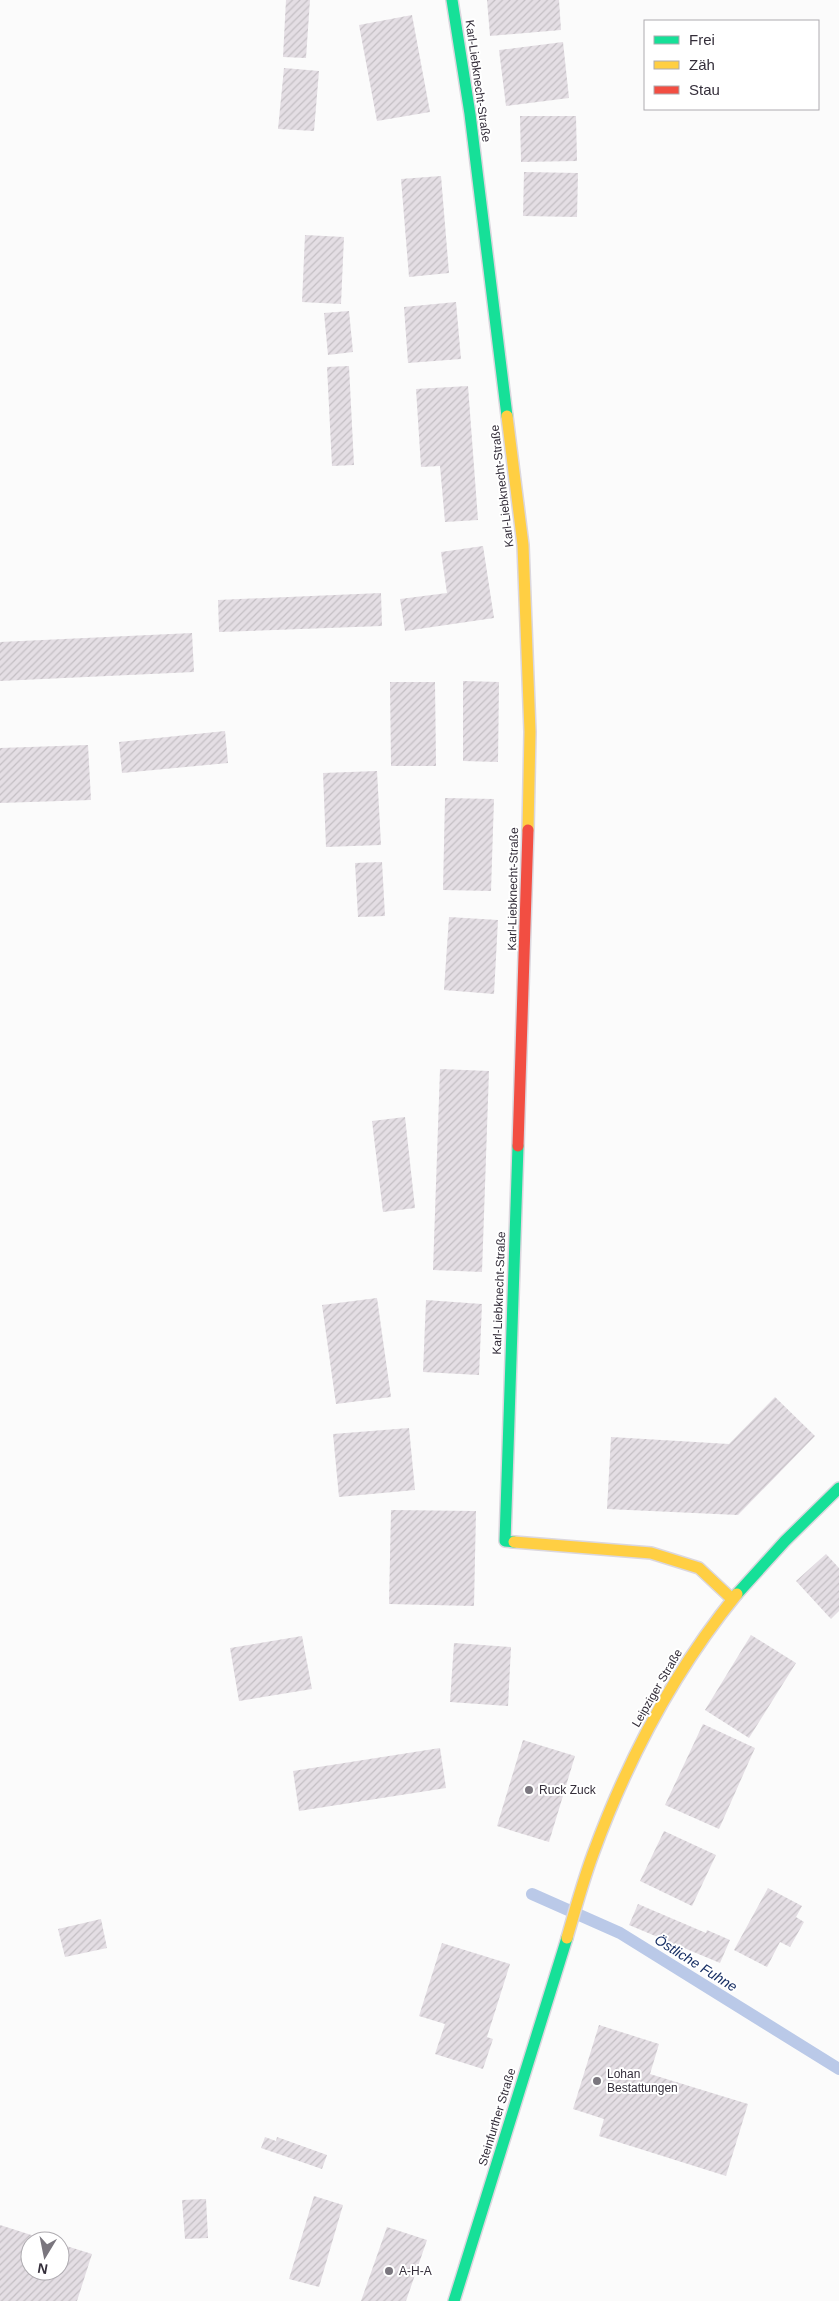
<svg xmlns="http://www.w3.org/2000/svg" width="839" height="2301" font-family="Helvetica,sans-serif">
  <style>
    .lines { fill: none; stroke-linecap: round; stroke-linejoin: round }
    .stream { stroke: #bac9e8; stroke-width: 12 }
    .building { fill: url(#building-hatch) }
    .fast-casing { stroke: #dbd7de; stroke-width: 14 }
    .slow-casing { stroke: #dbd7de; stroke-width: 14 }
    .jam-casing { stroke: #dbd7de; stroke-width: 14 }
    .fast { stroke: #16e098; stroke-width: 11 }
    .slow { stroke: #ffcf43; stroke-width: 11 }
    .jam { stroke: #f24e42; stroke-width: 11 }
    .poi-dot { fill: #7a767e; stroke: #fff; stroke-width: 2 }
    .labels { text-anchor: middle; stroke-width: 4; stroke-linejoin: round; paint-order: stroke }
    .street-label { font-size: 12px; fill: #342e3a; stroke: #fff }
    .poi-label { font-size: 12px; fill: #342e3a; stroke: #fff; text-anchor: start }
    .water-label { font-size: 14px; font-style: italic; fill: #172f64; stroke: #fff }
  </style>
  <defs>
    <pattern id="building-hatch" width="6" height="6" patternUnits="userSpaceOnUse" patternTransform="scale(1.25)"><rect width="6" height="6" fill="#e4dee4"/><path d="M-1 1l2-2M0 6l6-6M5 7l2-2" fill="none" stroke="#c4bfc4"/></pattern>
  </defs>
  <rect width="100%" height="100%" fill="#fbfbfb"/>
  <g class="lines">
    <!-- stream -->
    <polyline class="stream" points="532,1894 620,1933 839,2069"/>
  </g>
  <!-- building -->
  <g class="building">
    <polygon points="286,0 310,0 306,58 283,57"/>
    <polygon points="487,0 559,0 561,30 490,36"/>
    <polygon points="412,15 430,112 377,121 359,25"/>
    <polygon points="563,42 569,98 506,106 499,50"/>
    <polygon points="284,68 319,71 314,131 278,129"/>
    <polygon points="520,116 576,116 577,161 521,162"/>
    <polygon points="524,172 578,173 577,217 523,216"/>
    <polygon points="441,176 449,273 409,277 401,179"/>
    <polygon points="305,235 344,237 341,304 302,302"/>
    <polygon points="456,302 461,359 408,363 404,307"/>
    <polygon points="349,311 353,352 328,355 324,313"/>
    <polygon points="349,366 354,465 332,466 327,367"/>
    <polygon points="468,386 478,520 445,522 440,466 421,467 416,389"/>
    <polygon points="483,546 494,618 405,631 400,599 447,593 441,552"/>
    <polygon points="381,593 382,626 219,632 218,600"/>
    <polygon points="192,633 194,672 0,681 0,642"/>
    <polygon points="463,681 499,682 498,762 463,761"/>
    <polygon points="390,682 435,682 436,766 391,766"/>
    <polygon points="225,731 228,763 122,773 119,742"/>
    <polygon points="88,745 91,800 0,803 0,748"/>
    <polygon points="377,771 381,845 326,847 323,773"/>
    <polygon points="445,798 494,799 491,891 443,890"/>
    <polygon points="382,862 385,916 358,917 355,863"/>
    <polygon points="449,917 498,920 494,994 444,990"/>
    <polygon points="440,1069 489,1071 482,1272 433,1270"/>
    <polygon points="405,1117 415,1208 383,1212 372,1121"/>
    <polygon points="377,1298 391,1397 336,1404 322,1305"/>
    <polygon points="426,1300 482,1304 479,1375 423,1372"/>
    <polygon points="775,1397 815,1436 738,1515 607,1509 611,1437 729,1444"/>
    <polygon points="409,1428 415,1490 339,1497 333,1434"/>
    <polygon points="391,1510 476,1511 474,1606 389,1604"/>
    <polygon points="826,1554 839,1568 839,1611 831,1619 796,1581"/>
    <polygon points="751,1635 796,1663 749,1738 705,1710"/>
    <polygon points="302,1636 312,1689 239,1701 230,1648"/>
    <polygon points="454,1643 511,1647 508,1706 450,1702"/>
    <polygon points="703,1724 755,1748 719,1829 665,1805"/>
    <polygon points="523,1740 575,1756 549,1842 497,1826"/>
    <polygon points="440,1748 446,1788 299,1811 293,1771"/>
    <polygon points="664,1831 716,1855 692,1906 640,1881"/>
    <polygon points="768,1888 802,1906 796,1917 804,1922 790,1947 780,1942 767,1967 734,1950"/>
    <polygon points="638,1904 706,1933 707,1930 730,1940 720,1963 629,1925"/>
    <polygon points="101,1919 107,1948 65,1957 58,1929"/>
    <polygon points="442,1943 510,1964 487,2037 493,2039 483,2069 435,2054 445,2024 419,2016"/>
    <polygon points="599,2025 659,2044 650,2074 748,2104 726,2176 599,2136 604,2119 573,2109"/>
    <polygon points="265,2137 276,2141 277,2137 327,2155 322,2169 261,2148"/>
    <polygon points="314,2196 343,2205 319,2287 289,2279"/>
    <polygon points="206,2199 208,2238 185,2239 182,2200"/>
    <polygon points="0,2225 50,2241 30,2241 30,2271 60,2271 60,2244 92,2254 77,2301 0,2301"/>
    <polygon points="387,2227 427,2240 406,2301 361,2301"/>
  </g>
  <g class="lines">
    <defs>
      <g id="fast">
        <polyline points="452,0 470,114 507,416"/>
        <polyline points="514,1542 505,1541 518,1146"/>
        <polyline points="737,1594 785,1541 839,1488"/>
        <polyline points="454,2301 567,1938"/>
      </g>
      <g id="slow">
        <polyline points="507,416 523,545 530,732 528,830"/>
        <polyline points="514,1542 651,1553 699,1568 732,1599"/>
        <path d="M567 1938C575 1910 583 1881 593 1854 627 1761 674 1671 737 1594"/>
      </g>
      <polyline id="jam" points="518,1146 528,830"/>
    </defs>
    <!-- fast casing -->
    <use href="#fast" class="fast-casing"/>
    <!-- slow casing -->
    <use href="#slow" class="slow-casing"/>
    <!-- jam casing -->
    <use href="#jam" class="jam-casing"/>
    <!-- fast -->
    <use href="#fast" class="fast"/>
    <!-- slow -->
    <use href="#slow" class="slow"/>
    <!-- jam -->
    <use href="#jam" class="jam"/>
  </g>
  <!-- markers -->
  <g class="poi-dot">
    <circle cx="529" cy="1790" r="5"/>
    <circle cx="597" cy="2081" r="5"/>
    <circle cx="389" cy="2271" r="5"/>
  </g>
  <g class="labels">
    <!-- street labels -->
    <g class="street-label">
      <text transform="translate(478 81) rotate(82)" y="4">Karl-Liebknecht-Straße</text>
      <text transform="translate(502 486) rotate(-97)" y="4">Karl-Liebknecht-Straße</text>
      <text transform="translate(513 889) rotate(-89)" y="4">Karl-Liebknecht-Straße</text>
      <text transform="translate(499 1293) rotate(-88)" y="4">Karl-Liebknecht-Straße</text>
      <text transform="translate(657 1688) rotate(-60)" y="4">Leipziger Straße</text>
      <text transform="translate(497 2117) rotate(-73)" y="4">Steinfurther Straße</text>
    </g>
    <!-- poi labels -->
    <g class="poi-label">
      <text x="539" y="1794">Ruck Zuck</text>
      <text x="607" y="2078">Lohan<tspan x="607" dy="14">Bestattungen</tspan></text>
      <text x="399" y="2275">A-H-A</text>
    </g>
    <!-- water labels -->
    <g class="water-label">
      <text transform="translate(696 1963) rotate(32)" y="5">Östliche Fuhne</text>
    </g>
  </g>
  <!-- legend -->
  <rect x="644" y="20" width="175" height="90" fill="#ffffff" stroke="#aeabb0"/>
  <rect x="654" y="36" width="25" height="8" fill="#16e098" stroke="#aeabb0"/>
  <text x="689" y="45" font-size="15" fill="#342e3a">Frei</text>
  <rect x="654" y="61" width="25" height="8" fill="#ffcf43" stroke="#aeabb0"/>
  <text x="689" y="70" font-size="15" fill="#342e3a">Zäh</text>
  <rect x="654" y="86" width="25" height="8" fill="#f24e42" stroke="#aeabb0"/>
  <text x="689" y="95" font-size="15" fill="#342e3a">Stau</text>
  <!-- north arrow -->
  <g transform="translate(45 2256) rotate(190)"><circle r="24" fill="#ffffff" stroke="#aeabb0"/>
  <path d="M0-4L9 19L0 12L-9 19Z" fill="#7a767e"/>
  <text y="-8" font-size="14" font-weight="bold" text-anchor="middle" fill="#342e3a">N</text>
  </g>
</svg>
